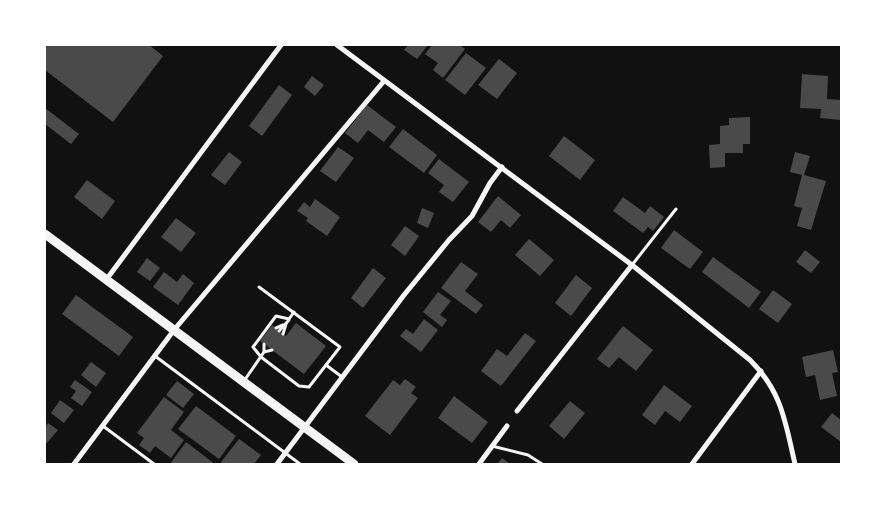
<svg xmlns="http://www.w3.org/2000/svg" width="886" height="509" font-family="Karla,sans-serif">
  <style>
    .building { fill: #4a4a4a }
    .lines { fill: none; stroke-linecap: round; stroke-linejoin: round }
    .service { stroke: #f5f5f5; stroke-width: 3 }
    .minor { stroke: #f5f5f5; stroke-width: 5 }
    .secondary { stroke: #f5f5f5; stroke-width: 9 }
  </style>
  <rect width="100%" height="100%" fill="#111"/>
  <!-- building -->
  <g class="building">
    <polygon points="45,45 149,45 163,56 113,122 45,70"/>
    <polygon points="408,45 428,45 417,59 404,50"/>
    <polygon points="432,45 460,45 465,49 443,78 433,70 438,63 425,54"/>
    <polygon points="466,53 486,68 465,95 445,80"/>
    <polygon points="499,59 517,73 497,99 478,85"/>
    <polygon points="802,74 828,76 827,99 841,100 841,120 820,118 821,109 800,108"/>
    <polygon points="312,76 324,85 315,96 304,87"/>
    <polygon points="279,85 292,95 262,136 249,126"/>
    <polygon points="367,105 396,127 384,142 368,130 358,143 345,133"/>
    <polygon points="45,108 79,134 71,144 45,124"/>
    <polygon points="750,117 750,144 743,144 743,153 725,153 725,167 710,168 709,145 720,144 720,126 729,125 729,118"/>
    <polygon points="403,129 437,155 424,173 389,147"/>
    <polygon points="564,136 595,160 580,180 549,156"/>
    <polygon points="338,147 354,158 336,182 320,171"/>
    <polygon points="229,152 242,162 225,185 211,175"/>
    <polygon points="795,152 810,156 804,175 826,181 811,230 797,226 802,208 794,206 802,175 790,172"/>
    <polygon points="439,159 469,182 453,202 439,192 444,185 428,173"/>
    <polygon points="87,180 115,201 102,219 74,197"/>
    <polygon points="498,196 521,215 510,228 501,220 491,232 478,222"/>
    <polygon points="623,197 645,213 650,206 664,217 653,231 648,227 643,233 613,211"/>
    <polygon points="315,199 340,217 327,236 306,221 308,218 297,211 304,202 310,207"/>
    <polygon points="422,208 434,213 428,228 417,223"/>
    <polygon points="176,218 196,233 181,252 161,237"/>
    <polygon points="405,226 419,236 405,256 391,245"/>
    <polygon points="674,230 703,252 690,269 661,248"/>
    <polygon points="529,239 554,260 540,276 515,255"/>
    <polygon points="805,250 820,262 811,273 796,262"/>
    <polygon points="713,257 761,292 749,308 702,272"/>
    <polygon points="147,258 160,268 150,281 137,272"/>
    <polygon points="461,262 478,274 465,291 483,305 476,314 441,288"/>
    <polygon points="373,268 386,278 363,308 351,298"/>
    <polygon points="164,272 177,282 183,274 194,283 178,305 153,287"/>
    <polygon points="576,275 592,288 571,316 555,303"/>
    <polygon points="773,290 792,304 778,323 759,309"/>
    <polygon points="438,292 451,301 440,315 447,320 442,327 423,312"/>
    <polygon points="76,295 133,337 119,356 62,314"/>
    <polygon points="424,319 438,330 421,352 400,336 406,329 413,334"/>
    <polygon points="296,323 326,346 304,374 260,341 272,325 286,336"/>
    <polygon points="623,326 653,350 636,371 619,357 609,368 597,359"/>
    <polygon points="525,333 536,341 501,386 481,371 497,349 507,356"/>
    <polygon points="833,350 838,372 832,373 837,396 820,400 815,375 806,377 802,357"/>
    <polygon points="91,362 106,373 96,387 81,375"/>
    <polygon points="405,379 416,387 411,393 418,398 390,435 365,416 393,380 400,385"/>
    <polygon points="75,380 92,392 82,406 71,398 76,391 70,387"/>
    <polygon points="177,381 194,394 183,408 166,395"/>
    <polygon points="664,385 692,406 680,422 665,411 655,425 642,415"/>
    <polygon points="454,396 488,422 472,443 438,418"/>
    <polygon points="164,397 184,412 171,430 184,440 171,458 155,446 150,453 139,445 144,438 137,433"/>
    <polygon points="60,400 74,410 64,423 51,413"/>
    <polygon points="570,401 585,413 564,439 549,426"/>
    <polygon points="196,406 236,436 219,459 178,429"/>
    <polygon points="832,413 841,420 841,442 821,427"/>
    <polygon points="48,423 58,430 47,443 45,442 45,427"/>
    <polygon points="239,439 261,455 254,464 224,464 221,462"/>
    <polygon points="186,442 215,464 170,464"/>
    <polygon points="502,458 510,464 497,464"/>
  </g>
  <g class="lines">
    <!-- service -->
    <g class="service">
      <polyline points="632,265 676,209"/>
      <polyline points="259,287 340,347 326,365 342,377"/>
      <polyline points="294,312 289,319 276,316 253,347 261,357 299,386 309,387 326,365"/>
      <polyline points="276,328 283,325"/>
      <polyline points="279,331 289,320"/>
      <polyline points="283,334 286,324"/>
      <polyline points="264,344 264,352"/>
      <polyline points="155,356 300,464"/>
      <polyline points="244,381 264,352 272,350"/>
      <polyline points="103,426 154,464"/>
      <polyline points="492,446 528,455 542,464"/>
    </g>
    <!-- minor -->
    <g class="minor">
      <path d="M337 45 632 265 750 360C782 392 785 421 795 464"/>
      <polyline points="106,280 281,45"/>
      <polyline points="517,411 632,265"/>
      <polyline points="74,464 174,330 384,81"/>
      <polyline points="277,464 404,295 449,240 472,216 490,183 502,167"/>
      <polyline points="479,464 507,426"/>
      <polyline points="692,464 761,371"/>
    </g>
    <!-- secondary -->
    <polyline class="secondary" points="45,234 354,464"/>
  </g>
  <!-- border -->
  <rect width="886" height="509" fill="none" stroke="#ffffff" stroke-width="92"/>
</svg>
